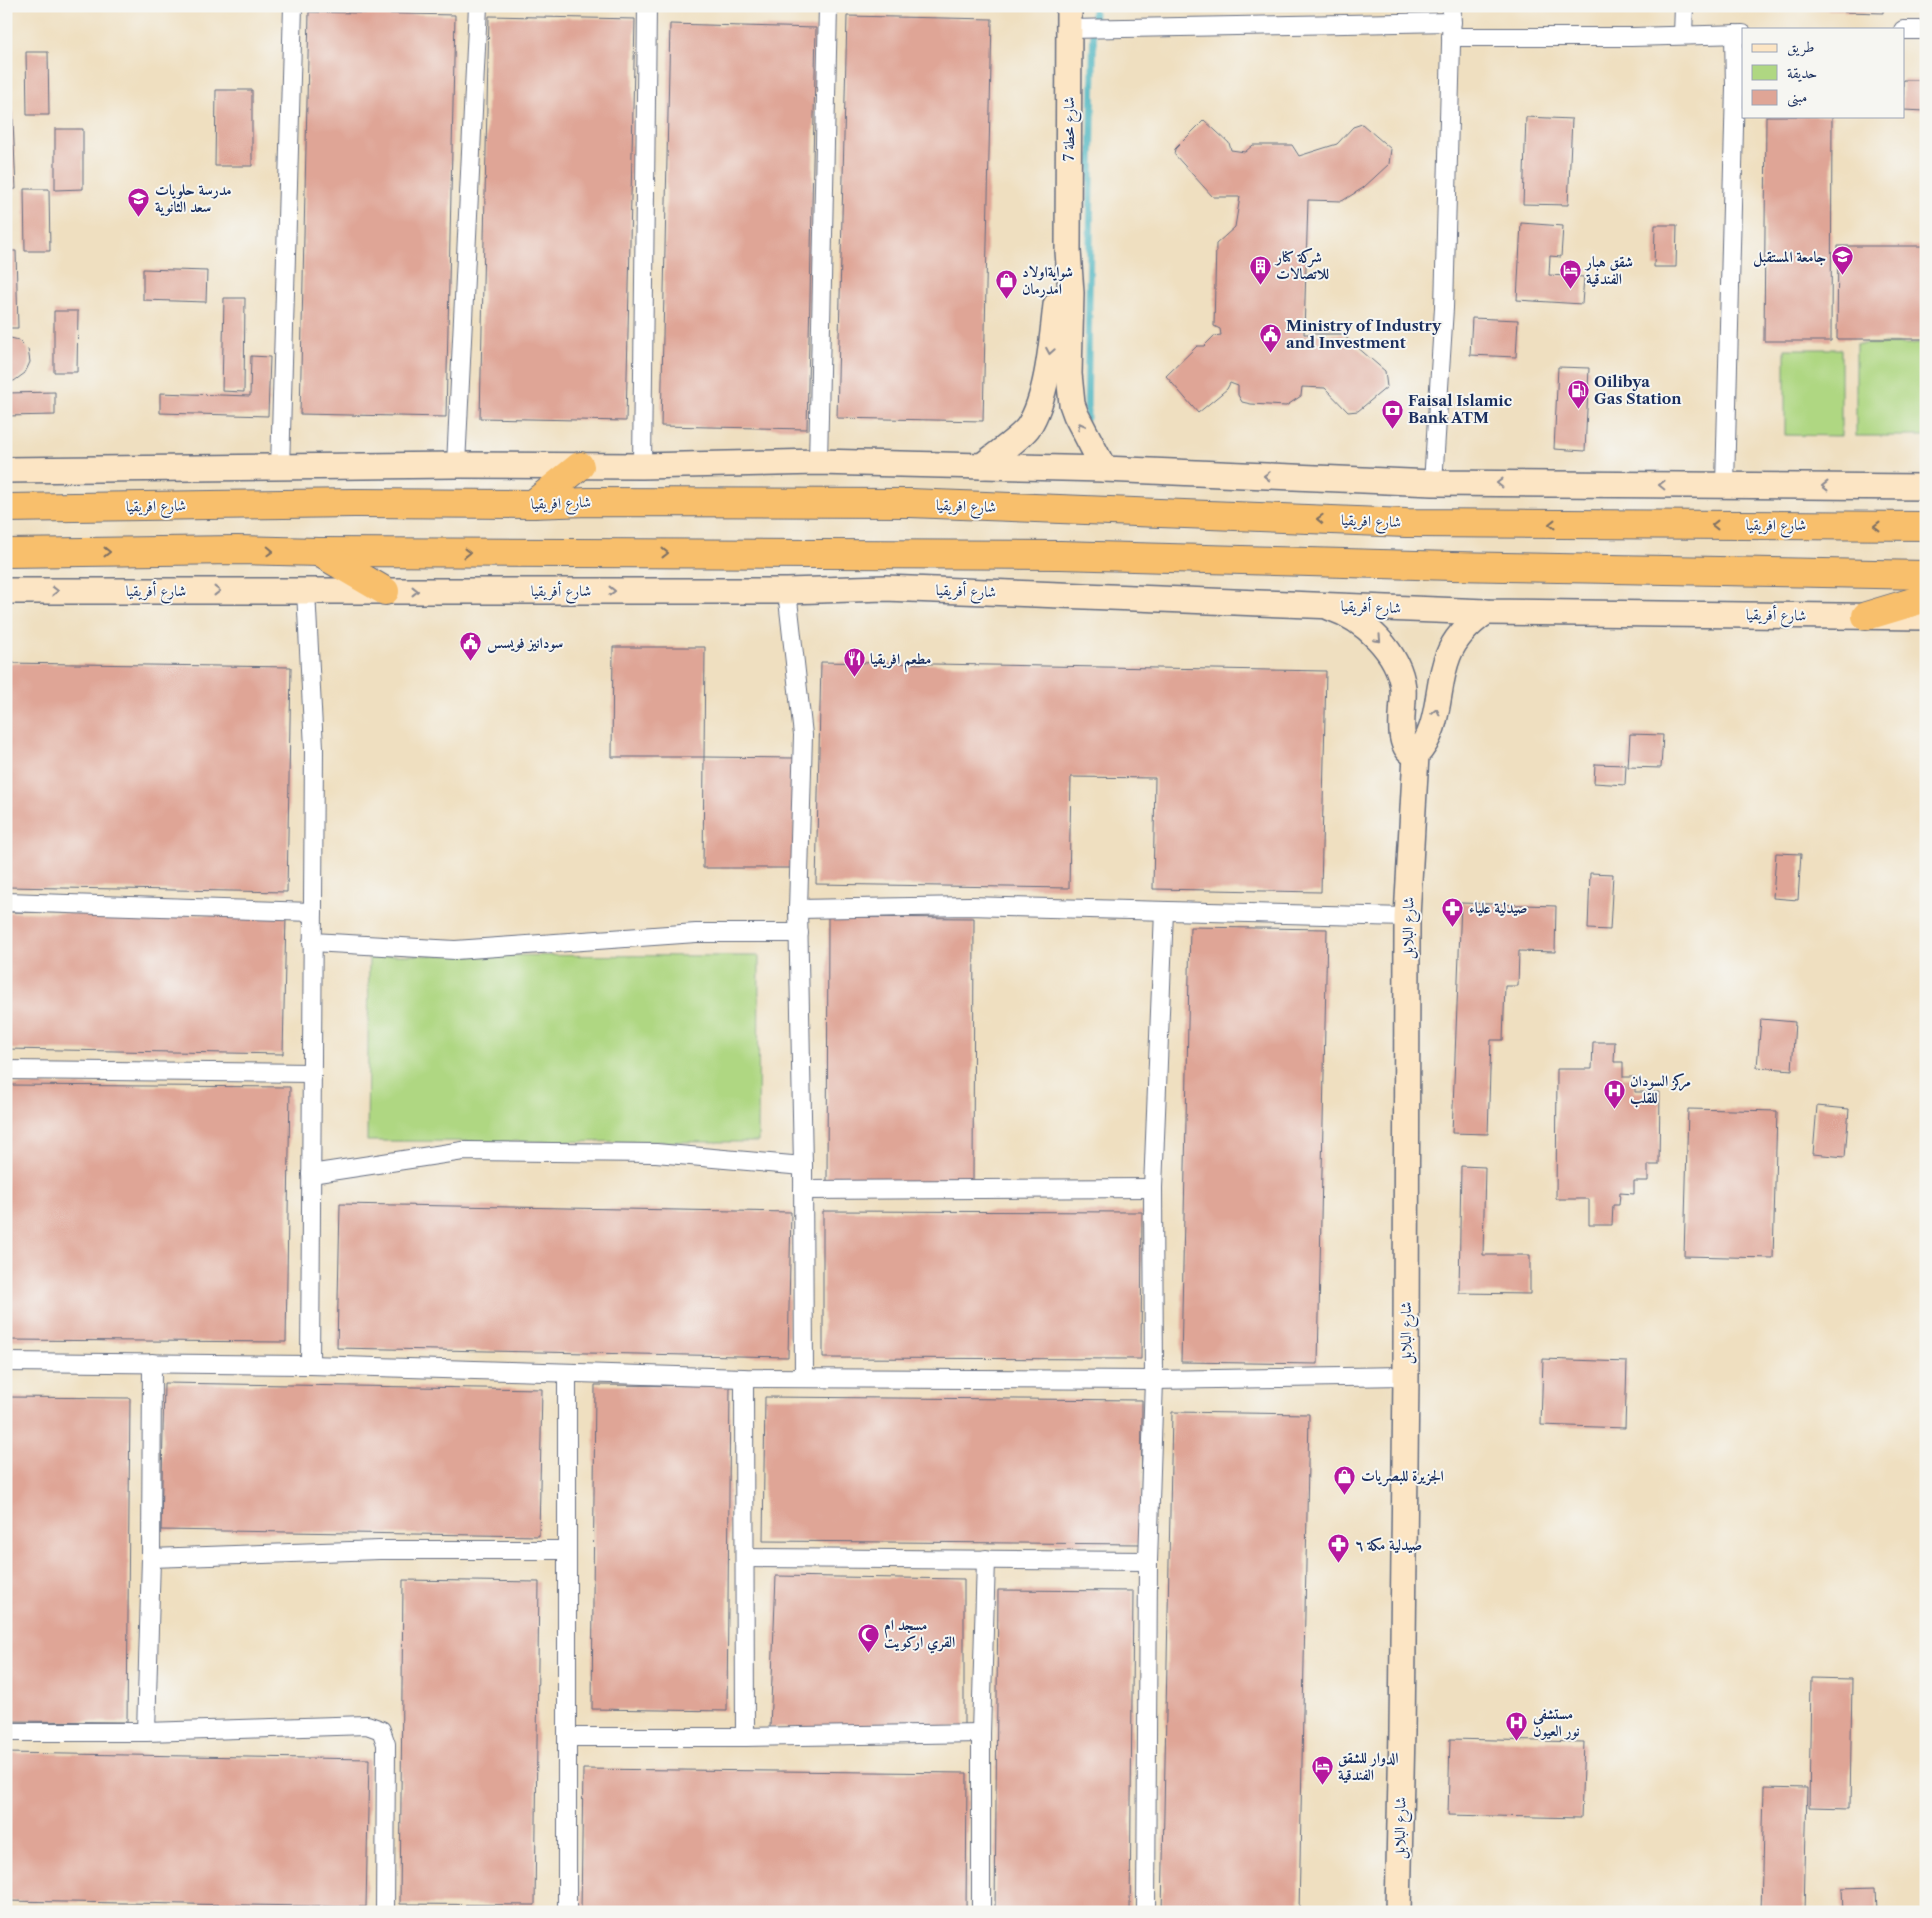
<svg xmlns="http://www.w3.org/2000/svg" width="1932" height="1918" font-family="'Libre Caslon Text',Amiri,serif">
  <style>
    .green { fill: #afd782; stroke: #658370 }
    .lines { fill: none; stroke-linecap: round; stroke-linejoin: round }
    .stream { stroke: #41b0bc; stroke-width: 7 }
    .building { fill: #dfa596 }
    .street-casing { stroke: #656d80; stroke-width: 20 }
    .secondary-casing { stroke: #656d80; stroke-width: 28 }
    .highway-casing { stroke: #656d80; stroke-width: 30 }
    .street { stroke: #fff; stroke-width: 18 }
    .secondary { stroke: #fce5c4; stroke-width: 25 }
    .highway { stroke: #f8bf6c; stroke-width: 28 }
    .oneway { stroke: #8c8a91 }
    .oneway2 { stroke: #7e7064 }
    .labels { text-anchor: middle; stroke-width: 4; stroke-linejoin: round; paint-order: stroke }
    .street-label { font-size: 15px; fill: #1b2f5e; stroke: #f6f6f2 }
    .poi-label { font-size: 15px; font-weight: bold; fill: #1b2f5e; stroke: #f6f6f2; text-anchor: start }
  </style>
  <rect width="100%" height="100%" fill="#f6f6f2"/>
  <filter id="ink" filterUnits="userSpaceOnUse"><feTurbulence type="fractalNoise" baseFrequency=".02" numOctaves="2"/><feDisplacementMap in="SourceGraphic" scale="10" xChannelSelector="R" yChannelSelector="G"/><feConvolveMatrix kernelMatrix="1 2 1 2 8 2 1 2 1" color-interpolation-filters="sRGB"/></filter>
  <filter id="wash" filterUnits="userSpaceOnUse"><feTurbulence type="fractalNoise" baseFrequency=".0096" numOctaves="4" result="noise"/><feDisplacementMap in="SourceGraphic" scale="20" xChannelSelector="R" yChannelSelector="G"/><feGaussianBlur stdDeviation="1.12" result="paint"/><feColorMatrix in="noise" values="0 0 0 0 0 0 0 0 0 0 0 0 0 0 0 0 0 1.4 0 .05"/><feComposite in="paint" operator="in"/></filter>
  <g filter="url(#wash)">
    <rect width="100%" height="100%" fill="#efdfc0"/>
    <!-- green -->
    <g class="green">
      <rect x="1856" y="344" width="70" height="92"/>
      <polygon points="1785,349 1841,349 1841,436 1785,435"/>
      <polygon points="369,955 759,956 758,1142 367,1141"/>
    </g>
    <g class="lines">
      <!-- stream -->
      <polyline class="stream" points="1087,418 1094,6"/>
    </g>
    <g id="blocks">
      <!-- building -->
      <g class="building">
        <polygon points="1811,6 1843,6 1843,10 1811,9"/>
        <polygon points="1845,6 1883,6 1883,13 1844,12"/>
        <rect x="1903" y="6" width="23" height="3"/>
        <polygon points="309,12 455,15 446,417 300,414"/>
        <polygon points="489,16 635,19 626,421 480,418"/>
        <polygon points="847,16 992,19 983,421 837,418"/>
        <polygon points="670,24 816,28 807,429 661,426"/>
        <polygon points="26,52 48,52 49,115 27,115"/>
        <polygon points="1903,80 1926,80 1926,111 1903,110"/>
        <polygon points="216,90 252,90 252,166 215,166"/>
        <polygon points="6,98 12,98 16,189 6,190"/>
        <polygon points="1766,116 1832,116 1831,341 1764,341"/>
        <polygon points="1526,117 1572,119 1568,205 1523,204"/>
        <polygon points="1204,120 1229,143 1231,150 1245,152 1253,145 1292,145 1299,156 1337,144 1353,127 1362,124 1391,149 1389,164 1363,188 1342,201 1308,200 1304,334 1342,334 1385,371 1387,387 1358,411 1348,412 1325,388 1302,387 1301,396 1286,406 1251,404 1242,402 1238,395 1238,386 1230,383 1227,389 1198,413 1166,376 1197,346 1204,346 1214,336 1221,335 1220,329 1214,326 1216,244 1235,227 1240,197 1213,197 1174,154 1175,149"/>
        <polygon points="55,129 83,129 83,189 55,190"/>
        <polygon points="24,189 49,189 50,251 25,251"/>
        <polygon points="1521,223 1563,226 1561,257 1550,256 1549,275 1584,277 1582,304 1517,300"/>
        <polygon points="1655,225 1677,225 1676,267 1654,267"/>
        <polygon points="1838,246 1926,246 1926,339 1837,339"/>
        <polygon points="6,251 16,251 18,328 6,328"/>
        <polygon points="143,269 207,271 206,302 143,300"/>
        <polygon points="224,298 245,298 244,392 222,391"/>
        <polygon points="54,311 78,311 77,372 54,372"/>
        <polygon points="1472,318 1518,320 1516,357 1470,355"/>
        <polygon points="6,337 19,340 28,349 30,362 25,373 14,381 6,381"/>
        <polygon points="251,356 270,357 268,416 160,413 160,393 250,396"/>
        <polygon points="1558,367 1589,368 1585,451 1554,449"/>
        <polygon points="55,392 55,415 6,416 6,393"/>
        <polygon points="613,647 705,647 704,757 795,758 794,868 703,868 704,757 612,757"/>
        <polygon points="821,662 1326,671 1321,892 1153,889 1155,778 1071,777 1069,888 816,884"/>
        <polygon points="6,663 291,667 287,892 6,887"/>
        <polygon points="1630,734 1663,735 1661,768 1628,767"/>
        <polygon points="1595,764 1626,765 1625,785 1594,783"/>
        <polygon points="1776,853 1801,854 1798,900 1773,898"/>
        <polygon points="1590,873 1613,874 1610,930 1588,929"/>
        <polygon points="1461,903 1556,906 1555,952 1519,951 1518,986 1505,986 1503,1040 1491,1040 1488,1134 1452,1133"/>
        <polygon points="6,912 286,916 283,1054 6,1049"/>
        <polygon points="828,917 974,918 973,1183 827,1182"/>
        <polygon points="1190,927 1327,929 1318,1364 1181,1362"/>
        <polygon points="1761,1019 1795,1022 1792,1070 1757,1067"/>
        <polygon points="1593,1042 1615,1042 1614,1062 1623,1062 1623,1077 1635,1077 1635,1092 1660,1092 1659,1165 1648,1165 1648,1181 1634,1181 1634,1194 1620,1193 1619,1205 1613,1205 1612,1225 1589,1225 1589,1199 1556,1199 1557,1069 1592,1069"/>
        <polygon points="6,1085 290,1087 286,1342 6,1340"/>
        <polygon points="1817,1106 1849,1109 1845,1157 1813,1154"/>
        <polygon points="1688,1109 1777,1111 1773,1258 1684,1256"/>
        <polygon points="1461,1166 1485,1167 1483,1255 1530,1255 1530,1294 1459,1293"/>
        <polygon points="340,1204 791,1212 788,1357 337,1348"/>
        <polygon points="823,1211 1142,1212 1141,1359 823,1358"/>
        <polygon points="1543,1359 1627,1362 1625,1428 1541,1425"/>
        <polygon points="164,1383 542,1389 539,1536 161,1530"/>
        <polygon points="595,1385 730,1386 727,1711 592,1709"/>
        <polygon points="6,1397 130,1398 127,1722 6,1721"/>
        <polygon points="765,1397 1142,1400 1141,1544 763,1541"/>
        <polygon points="1172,1412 1309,1414 1299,1912 1162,1912"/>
        <polygon points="776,1576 964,1579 964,1727 770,1728"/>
        <polygon points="403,1580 539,1582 535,1905 400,1904"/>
        <polygon points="998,1590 1133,1591 1130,1912 995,1912"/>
        <polygon points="1811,1678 1852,1679 1850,1808 1809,1807"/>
        <rect x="1924" y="1702" width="2" height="48"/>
        <polygon points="1450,1739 1584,1742 1581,1818 1448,1815"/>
        <polygon points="6,1753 369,1759 366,1907 6,1901"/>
        <polygon points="583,1769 967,1773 966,1912 581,1912"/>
        <polygon points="1764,1787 1807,1788 1804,1912 1761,1912"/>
        <polygon points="1875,1887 1876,1912 1843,1912 1842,1888"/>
      </g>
    </g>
  </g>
  <g filter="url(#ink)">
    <use href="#blocks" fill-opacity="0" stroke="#656d80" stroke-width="1"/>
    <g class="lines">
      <defs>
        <g id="street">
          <polyline points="1069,29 1452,22"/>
          <polyline points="1903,30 1926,30"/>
          <polyline points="1683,35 1684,6"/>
          <polyline points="1451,37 1631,37 1743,34"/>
          <polyline points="818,462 828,6"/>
          <polyline points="456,465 478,6"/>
          <polyline points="642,466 647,6"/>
          <polyline points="280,469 293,6"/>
          <polyline points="1433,483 1444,308 1452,6"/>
          <polyline points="1725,485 1735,87 1734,34"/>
          <polyline points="306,591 314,748 310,1365"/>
          <polyline points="787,591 803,735 798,909 803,1166 804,1377"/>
          <polyline points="6,902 313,912"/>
          <polyline points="798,909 969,906 1407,917"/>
          <polyline points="312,942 455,950 696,933 799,933"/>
          <polyline points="6,1070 312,1073"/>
          <polyline points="311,1174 463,1151 656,1153 803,1166"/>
          <polyline points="803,1190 1153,1188"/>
          <polyline points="6,1362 310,1365 744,1378 1154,1380 1406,1376"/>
          <polyline points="744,1378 745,1737"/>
          <polyline points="151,1558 380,1550 566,1550"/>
          <polyline points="745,1558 1148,1561"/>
          <polyline points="6,1732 146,1732 367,1725 381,1730 386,1744 385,1912"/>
          <polyline points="146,1732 151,1558 152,1363"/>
          <polyline points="567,1737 745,1737 981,1733"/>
          <polyline points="567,1912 567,1374"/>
          <polyline points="981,1912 981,1733 986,1559"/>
          <polyline points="1146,1912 1148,1561 1154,1380 1153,1188 1164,911"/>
        </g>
        <g id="secondary">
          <polyline points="1069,6 1068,251 1071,293 1069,374 1072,404 1076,415 1104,469"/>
          <path d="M982 466C993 457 1023 436 1029 426 1048 396 1052 340 1056 305"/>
          <polyline points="6,470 456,465 642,466 818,462 1104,469 1433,483 1926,487"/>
          <polyline points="6,591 787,591 885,588 1486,612 1926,617"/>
          <path d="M1331 608C1364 619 1399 652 1403 688 1405 708 1393 747 1416 755"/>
          <path d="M1398 1912 1402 1731 1406 1376 1407 917 1416 755C1442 728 1435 688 1448 656 1455 637 1470 623 1486 612"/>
        </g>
        <g id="highway">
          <polyline points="533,504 580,466"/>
          <polyline points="6,508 355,503 533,504 588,502 910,503 1406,523 1926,526"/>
          <polyline points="6,553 237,550 319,552 1060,555 1452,566 1926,575"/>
          <polyline points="320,553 385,591"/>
          <polyline points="1866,616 1926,598"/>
        </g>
      </defs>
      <!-- street casing -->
      <use href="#street" class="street-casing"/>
      <!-- secondary casing -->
      <use href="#secondary" class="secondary-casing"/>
      <!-- highway casing -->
      <use href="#highway" class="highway-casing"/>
      <!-- street -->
      <use href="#street" class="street"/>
      <!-- secondary -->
      <use href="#secondary" class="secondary"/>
      <!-- highway -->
      <use href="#highway" class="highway"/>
    </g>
    <!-- one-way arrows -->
    <defs><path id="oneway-chevron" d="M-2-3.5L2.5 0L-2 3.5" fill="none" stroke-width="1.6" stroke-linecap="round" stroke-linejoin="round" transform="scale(1.25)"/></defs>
    <g class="oneway">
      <use href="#oneway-chevron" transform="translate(1050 351) rotate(100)"/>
      <use href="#oneway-chevron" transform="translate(1081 426) rotate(-118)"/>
      <use href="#oneway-chevron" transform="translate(1267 476) rotate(-178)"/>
      <use href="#oneway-chevron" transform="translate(1500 483) rotate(-179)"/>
      <use href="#oneway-chevron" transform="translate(1662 485) rotate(-179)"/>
      <use href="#oneway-chevron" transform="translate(1825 486) rotate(-180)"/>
      <use href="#oneway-chevron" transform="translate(55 591)"/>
      <use href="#oneway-chevron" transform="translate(217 591)"/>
      <use href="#oneway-chevron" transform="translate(415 591)"/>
      <use href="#oneway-chevron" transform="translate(612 591)"/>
      <use href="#oneway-chevron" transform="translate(1378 639) rotate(47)"/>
      <use href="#oneway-chevron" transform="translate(1436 712) rotate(-78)"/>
    </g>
    <g class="oneway2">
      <use href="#oneway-chevron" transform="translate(1320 519) rotate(-178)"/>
      <use href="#oneway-chevron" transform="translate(1552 524) rotate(-180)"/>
      <use href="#oneway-chevron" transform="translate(1715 525) rotate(-180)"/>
      <use href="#oneway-chevron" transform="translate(1877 526) rotate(-180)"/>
      <use href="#oneway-chevron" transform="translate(270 551) rotate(2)"/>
      <use href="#oneway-chevron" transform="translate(107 552)"/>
      <use href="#oneway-chevron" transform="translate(467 553)"/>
      <use href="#oneway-chevron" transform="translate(665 553)"/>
    </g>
  </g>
  <!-- icons -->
  <defs>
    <symbol id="school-pin" viewBox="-11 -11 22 30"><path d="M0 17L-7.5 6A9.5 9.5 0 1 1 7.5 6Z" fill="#b5179e" stroke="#f6f6f2"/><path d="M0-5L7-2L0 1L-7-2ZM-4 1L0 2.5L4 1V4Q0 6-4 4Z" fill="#fff"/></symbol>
    <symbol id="university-pin" viewBox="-11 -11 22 30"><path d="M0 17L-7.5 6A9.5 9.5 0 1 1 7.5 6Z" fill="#b5179e" stroke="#f6f6f2"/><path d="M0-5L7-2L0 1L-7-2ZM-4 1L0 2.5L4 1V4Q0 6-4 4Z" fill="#fff"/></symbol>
    <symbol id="building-pin" viewBox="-11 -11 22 30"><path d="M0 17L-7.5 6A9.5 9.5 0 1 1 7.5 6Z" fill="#b5179e" stroke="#f6f6f2"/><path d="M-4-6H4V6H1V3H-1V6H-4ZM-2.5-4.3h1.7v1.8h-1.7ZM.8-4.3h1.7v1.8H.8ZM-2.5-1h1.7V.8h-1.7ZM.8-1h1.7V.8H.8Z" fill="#fff"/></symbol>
    <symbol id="hotel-pin" viewBox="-11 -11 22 30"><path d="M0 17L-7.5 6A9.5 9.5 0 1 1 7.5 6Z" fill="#b5179e" stroke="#f6f6f2"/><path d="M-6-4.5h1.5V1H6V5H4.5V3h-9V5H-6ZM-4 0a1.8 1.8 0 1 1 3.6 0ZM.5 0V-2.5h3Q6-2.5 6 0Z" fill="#fff"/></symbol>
    <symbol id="shop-pin" viewBox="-11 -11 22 30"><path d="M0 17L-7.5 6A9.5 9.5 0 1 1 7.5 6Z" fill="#b5179e" stroke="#f6f6f2"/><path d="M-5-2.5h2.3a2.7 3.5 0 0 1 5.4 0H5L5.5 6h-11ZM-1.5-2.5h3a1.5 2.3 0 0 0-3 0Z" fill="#fff"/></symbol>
    <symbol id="civic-pin" viewBox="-11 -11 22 30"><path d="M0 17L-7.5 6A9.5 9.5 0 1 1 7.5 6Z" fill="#b5179e" stroke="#f6f6f2"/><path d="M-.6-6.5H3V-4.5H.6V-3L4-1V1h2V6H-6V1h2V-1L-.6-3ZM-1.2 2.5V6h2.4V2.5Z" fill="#fff"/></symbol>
    <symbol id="fuel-pin" viewBox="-11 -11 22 30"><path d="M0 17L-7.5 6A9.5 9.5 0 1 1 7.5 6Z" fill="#b5179e" stroke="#f6f6f2"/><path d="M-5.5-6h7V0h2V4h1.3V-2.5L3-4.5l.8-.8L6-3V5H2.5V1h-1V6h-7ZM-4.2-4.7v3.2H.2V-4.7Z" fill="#fff"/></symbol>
    <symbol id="bank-pin" viewBox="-11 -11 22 30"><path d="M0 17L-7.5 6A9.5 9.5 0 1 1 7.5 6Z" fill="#b5179e" stroke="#f6f6f2"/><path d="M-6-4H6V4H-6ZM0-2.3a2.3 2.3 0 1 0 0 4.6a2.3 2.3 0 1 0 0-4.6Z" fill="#fff"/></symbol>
    <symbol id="restaurant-pin" viewBox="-11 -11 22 30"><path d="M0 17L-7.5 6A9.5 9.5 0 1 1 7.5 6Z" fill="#b5179e" stroke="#f6f6f2"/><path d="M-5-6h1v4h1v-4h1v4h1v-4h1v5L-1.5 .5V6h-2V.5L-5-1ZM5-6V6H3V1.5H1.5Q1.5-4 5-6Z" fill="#fff"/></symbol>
    <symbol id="pharmacy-pin" viewBox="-11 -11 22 30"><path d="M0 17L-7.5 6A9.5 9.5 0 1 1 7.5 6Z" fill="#b5179e" stroke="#f6f6f2"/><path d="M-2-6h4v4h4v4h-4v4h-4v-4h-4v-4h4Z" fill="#fff"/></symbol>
    <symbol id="hospital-pin" viewBox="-11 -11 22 30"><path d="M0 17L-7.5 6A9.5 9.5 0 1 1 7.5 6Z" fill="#b5179e" stroke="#f6f6f2"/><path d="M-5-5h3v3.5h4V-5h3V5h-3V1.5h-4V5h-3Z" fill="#fff"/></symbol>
    <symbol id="mosque-pin" viewBox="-11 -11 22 30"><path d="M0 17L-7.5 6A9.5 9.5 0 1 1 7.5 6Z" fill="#b5179e" stroke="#f6f6f2"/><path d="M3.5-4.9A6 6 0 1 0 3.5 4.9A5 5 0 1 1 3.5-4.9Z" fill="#fff"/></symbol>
  </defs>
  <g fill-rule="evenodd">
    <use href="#school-pin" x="126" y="186" width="25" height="34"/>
    <use href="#university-pin" x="1830" y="244" width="25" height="34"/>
    <use href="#building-pin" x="1248" y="254" width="25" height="34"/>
    <use href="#hotel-pin" x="1558" y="258" width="25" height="34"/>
    <use href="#shop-pin" x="994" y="268" width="25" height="34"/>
    <use href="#civic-pin" x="1258" y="322" width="25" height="34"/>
    <use href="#fuel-pin" x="1566" y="378" width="25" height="34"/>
    <use href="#bank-pin" x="1380" y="398" width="25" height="34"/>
    <use href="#civic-pin" x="458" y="630" width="25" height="34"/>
    <use href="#restaurant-pin" x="842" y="646" width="25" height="34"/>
    <use href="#pharmacy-pin" x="1440" y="896" width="25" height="34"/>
    <use href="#hospital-pin" x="1602" y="1078" width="25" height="34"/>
    <use href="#shop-pin" x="1332" y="1464" width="25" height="34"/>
    <use href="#pharmacy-pin" x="1326" y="1532" width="25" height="34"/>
    <use href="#mosque-pin" x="856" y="1622" width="25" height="34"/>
    <use href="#hospital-pin" x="1504" y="1710" width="25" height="34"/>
    <use href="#hotel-pin" x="1310" y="1754" width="25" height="34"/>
  </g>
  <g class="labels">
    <!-- street labels -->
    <g class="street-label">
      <text transform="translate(1069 129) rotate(-90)" y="5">شارع محطة 7</text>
      <text transform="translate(561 503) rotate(-2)" y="5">شارع افريقيا</text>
      <text transform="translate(156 506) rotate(-1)" y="5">شارع افريقيا</text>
      <text transform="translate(966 506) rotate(2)" y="5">شارع افريقيا</text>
      <text transform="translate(1371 521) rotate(2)" y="5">شارع افريقيا</text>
      <text x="1776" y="530">شارع افريقيا</text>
      <text x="156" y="596">شارع أفريقيا</text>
      <text x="561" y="596">شارع أفريقيا</text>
      <text transform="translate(966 591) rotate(2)" y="5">شارع أفريقيا</text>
      <text transform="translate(1371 607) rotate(2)" y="5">شارع أفريقيا</text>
      <text transform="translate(1776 615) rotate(1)" y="5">شارع أفريقيا</text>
      <text transform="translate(1408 928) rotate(-89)" y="5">شارع البلابل</text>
      <text transform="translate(1406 1333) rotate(-90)" y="5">شارع البلابل</text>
      <text transform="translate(1400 1828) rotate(-89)" y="5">شارع البلابل</text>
    </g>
    <!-- poi labels -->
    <g class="poi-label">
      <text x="155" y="195">مدرسة حلويات<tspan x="155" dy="17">سعد الثانوية</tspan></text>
      <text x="1276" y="262">شركة كنار<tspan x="1276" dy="17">للاتصالات</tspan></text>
      <text x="1826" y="262" text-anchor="end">جامعة المستقبل</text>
      <text x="1586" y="267">شقق هبار<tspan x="1586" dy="17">الفندقية</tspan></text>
      <text x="1022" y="277">شوايةاولاد<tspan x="1022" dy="17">امدرمان</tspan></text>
      <text x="1286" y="331">Ministry of Industry<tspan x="1286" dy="17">and Investment</tspan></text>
      <text x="1594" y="387">Oilibya<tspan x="1594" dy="17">Gas Station</tspan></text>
      <text x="1408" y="406">Faisal Islamic<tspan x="1408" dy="17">Bank ATM</tspan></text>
      <text x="487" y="648">سودانيز فويسس</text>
      <text x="870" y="664">مطعم افريقيا</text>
      <text x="1469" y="913">صيدلية علياء</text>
      <text x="1630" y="1086">مركز السودان<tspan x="1630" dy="17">للقلب</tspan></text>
      <text x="1361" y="1481">الجزيرة للبصريات</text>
      <text x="1355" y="1550">صيدلية مكة ٦</text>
      <text x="884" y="1630">مسجد ام<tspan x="884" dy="17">القري اركويت</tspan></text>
      <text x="1533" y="1719">مستشفى<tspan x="1533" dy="17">نور العيون</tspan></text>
      <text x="1338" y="1763">الدوار للشقق<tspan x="1338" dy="17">الفندقية</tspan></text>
    </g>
  </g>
  <!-- margin -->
  <rect width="1932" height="1918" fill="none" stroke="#f6f6f2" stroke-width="25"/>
  <!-- legend -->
  <rect x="1742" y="28" width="162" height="90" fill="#f6f6f2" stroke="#9ea6b7"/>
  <rect x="1752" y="44" width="25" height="8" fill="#fce5c4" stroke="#9ea6b7"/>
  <text x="1787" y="52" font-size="15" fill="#1b2f5e">طريق</text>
  <rect x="1752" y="65" width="25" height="15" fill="#afd782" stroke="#9ea6b7"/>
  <text x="1787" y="78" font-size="15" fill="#1b2f5e">حديقة</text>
  <rect x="1752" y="90" width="25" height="15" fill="#dfa596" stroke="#9ea6b7"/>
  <text x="1787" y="102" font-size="15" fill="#1b2f5e">مبنى</text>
</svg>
